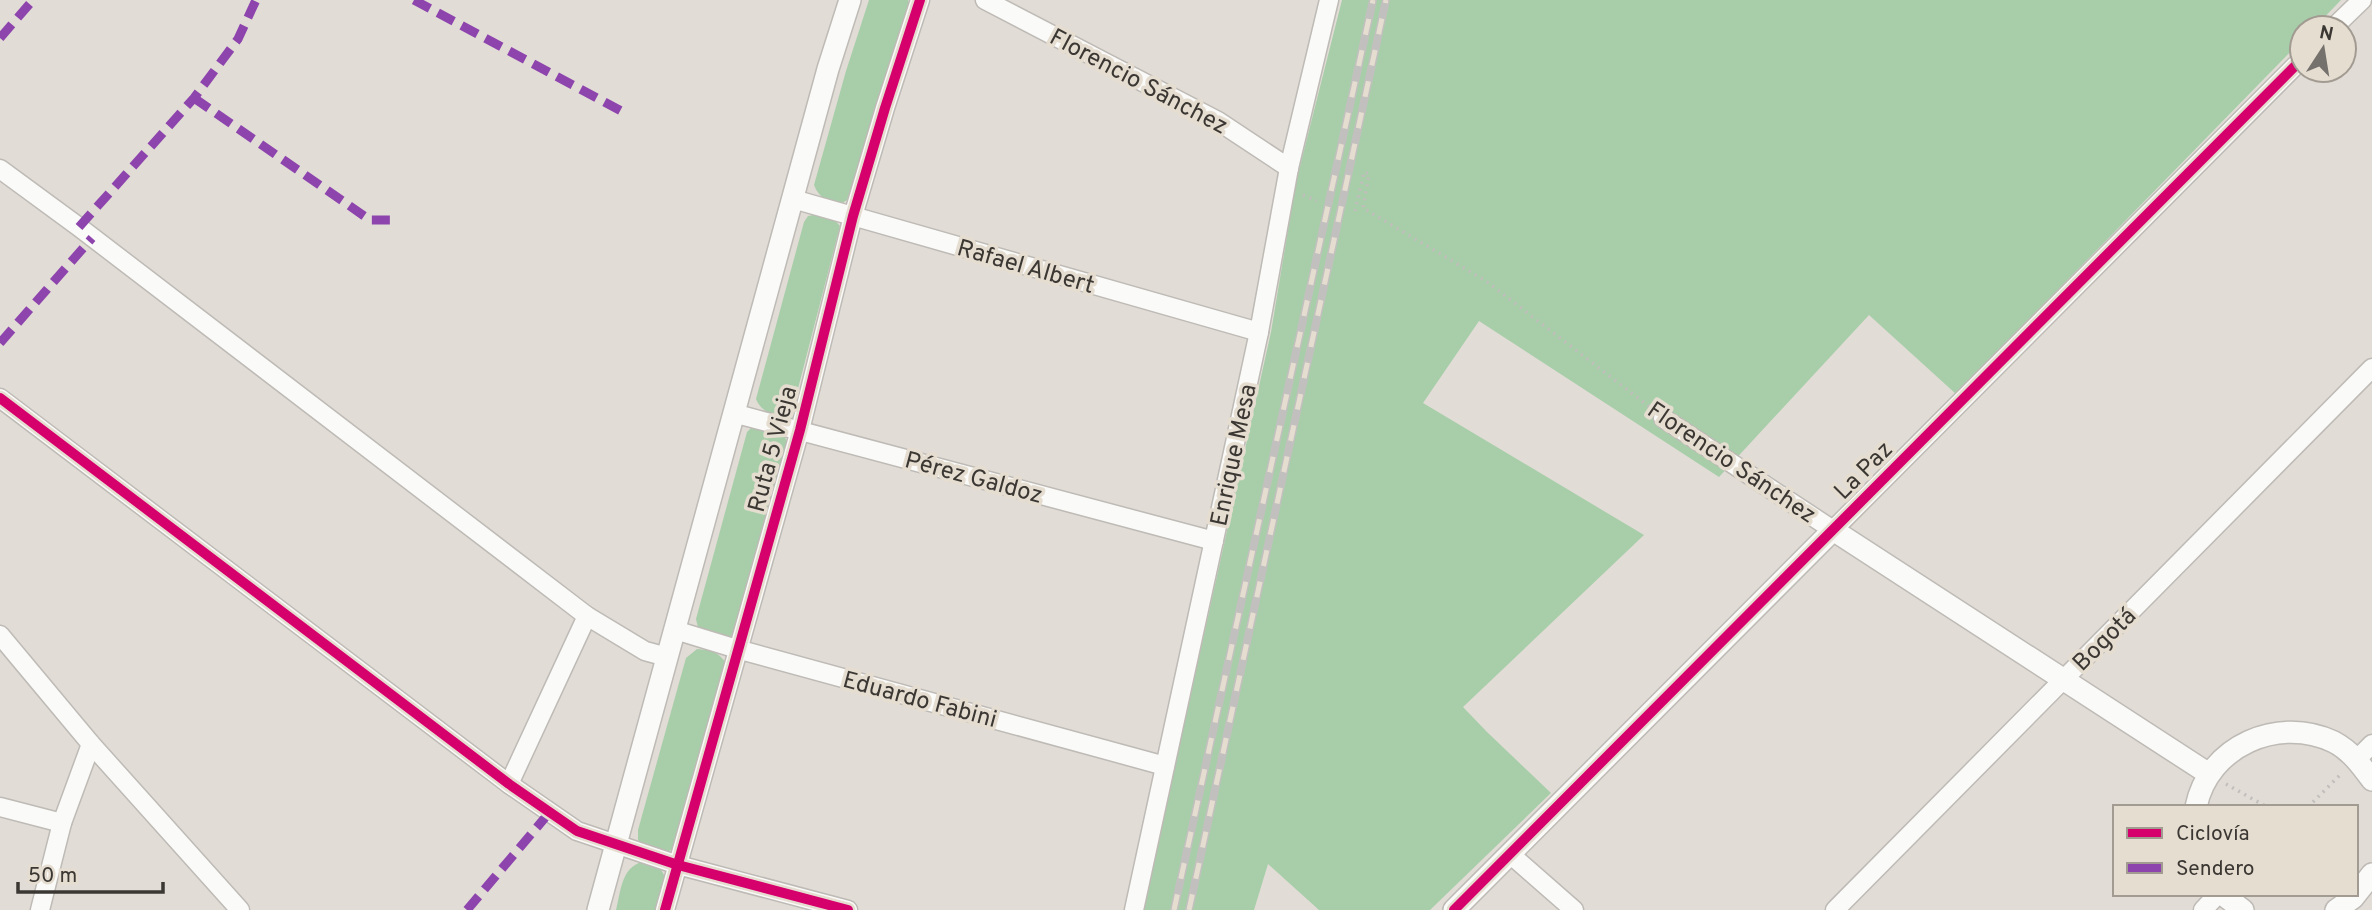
<svg xmlns="http://www.w3.org/2000/svg" width="2372" height="910" font-family="Overpass,sans-serif">
  <style>
    .green { fill: #a7cea9 }
    .lines { fill: none; stroke-linecap: round; stroke-linejoin: round }
    .minor-casing { stroke: #bebab5; stroke-width: 21 }
    .tertiary-casing { stroke: #bebab5; stroke-width: 24 }
    .path { stroke: #c1bebc; stroke-width: 3.5; stroke-dasharray: 2 5; stroke-linecap: butt }
    .minor { stroke: #fafaf9; stroke-width: 18 }
    .tertiary { stroke: #fafaf9; stroke-width: 21 }
    .rail-casing { stroke: #c2c0be; stroke-width: 8 }
    .rail { stroke: #e6ddd1; stroke-width: 5; stroke-dasharray: 16; stroke-linecap: butt }
    .quiet { stroke: #8e44ad; stroke-width: 9; stroke-dasharray: 18 9; stroke-linecap: butt }
    .cycleway-casing { stroke: #e6ddd1; stroke-width: 15 }
    .cycleway { stroke: #d6006c; stroke-width: 10 }
    .labels { text-anchor: middle; stroke-width: 7; stroke-linejoin: round; paint-order: stroke }
    .street-label { font-size: 24px; fill: #3b3733; stroke: #e6ddd1 }
  </style>
  <rect width="100%" height="100%" fill="#e1dcd6"/>
  <!-- green -->
  <g class="green">
    <path d="M869 0H908L910 6 847 200 841 204C827 201 819 198 814 185L846 71Z"/>
    <polygon points="1342,0 2341,0 2314,28 2302,28 2302,40 1956,394 1869,315 1719,477 1479,321 1423,403 1644,535 1463,707 1487,732 1551,793 1430,910 1319,910 1268,864 1254,910 1143,910 1271,332 1296,182"/>
    <path d="M818 214 832 217 840 226 793 408C783 423 761 413 756 399L804 222 808 216Z"/>
    <polygon points="758,426 783,432 787,442 736,630 729,638 705,633 698,628 696,619 747,432 751,428"/>
    <path d="M697 649C712 650 719 652 727 665L677 842 673 849 665 853 643 846 638 840V830L686 658Z"/>
    <path d="M642 862 660 868 667 880 659 910H616C621 891 621 868 642 862Z"/>
  </g>
  <g class="lines">
    <defs>
      <g id="minor">
        <polyline points="985,0 1218,121 1289,168"/>
        <polyline points="2333,28 2362,0"/>
        <polyline points="0,169 79,227 587,616 645,651 667,657"/>
        <polyline points="793,199 1259,332"/>
        <polyline points="0,398 509,784 577,831 678,865 848,910"/>
        <polyline points="733,413 1214,541"/>
        <polyline points="1663,418 1833,530 2302,59"/>
        <polyline points="675,630 737,649 1165,766"/>
        <polyline points="0,635 91,744 240,910"/>
        <polyline points="2357,759 2372,744"/>
        <polyline points="509,784 587,616"/>
        <polyline points="0,807 62,823"/>
        <polyline points="1510,854 1574,910"/>
        <polyline points="40,910 62,823 91,744"/>
        <polyline points="665,910 800,430 853,216 885,108 920,0"/>
        <polyline points="1134,910 1259,332 1289,168 1329,0"/>
        <polyline points="1835,910 2372,368"/>
        <polyline points="2203,910 2218,894"/>
      </g>
      <g id="tertiary">
        <path d="M2196 807C2208 746 2279 715 2334 742 2351 751 2361 765 2372 780"/>
        <polyline points="2222,894 2243,910"/>
        <polyline points="598,910 828,69 850,0"/>
        <polyline points="1454,910 1833,530 2209,774"/>
        <polyline points="2336,910 2353,898 2372,874"/>
      </g>
    </defs>
    <!-- minor casing -->
    <use href="#minor" class="minor-casing"/>
    <!-- tertiary casing -->
    <use href="#tertiary" class="tertiary-casing"/>
    <!-- path -->
    <g class="path">
      <polyline points="1303,195 1317,201"/>
      <polyline points="1355,211 1364,172 1369,174 1363,208 1486,281 1651,408"/>
      <polyline points="2226,784 2267,807"/>
      <polyline points="2308,807 2341,774"/>
    </g>
    <!-- minor -->
    <use href="#minor" class="minor"/>
    <!-- tertiary -->
    <use href="#tertiary" class="tertiary"/>
    <defs>
      <g id="rail">
        <polyline points="1174,910 1373,0"/>
        <polyline points="1189,910 1386,0"/>
      </g>
    </defs>
    <!-- rail casing -->
    <use href="#rail" class="rail-casing"/>
    <!-- rail -->
    <use href="#rail" class="rail"/>
    <!-- quiet -->
    <g class="quiet">
      <polyline points="414,0 627,114"/>
      <polyline points="0,38 33,0"/>
      <polyline points="194,98 370,220 393,220"/>
      <polyline points="79,227 194,98 238,39 256,0"/>
      <polyline points="0,343 92,238"/>
      <polyline points="467,910 549,813"/>
    </g>
    <defs>
      <g id="cycleway">
        <polyline points="0,398 509,784 577,831 678,865 848,910"/>
        <polyline points="665,910 800,430 853,216 885,108 920,0"/>
        <polyline points="1454,910 2302,59"/>
      </g>
    </defs>
    <!-- cycleway casing -->
    <use href="#cycleway" class="cycleway-casing"/>
    <!-- cycleway -->
    <use href="#cycleway" class="cycleway"/>
  </g>
  <g class="labels">
    <!-- street labels -->
    <g class="street-label">
      <text transform="translate(1139 81) rotate(28)" y="8">Florencio Sánchez</text>
      <text transform="translate(1026 266) rotate(16)" y="8">Rafael Albert</text>
      <text transform="translate(772 449) rotate(-75)" y="8">Ruta 5 Vieja</text>
      <text transform="translate(1233 455) rotate(-78)" y="8">Enrique Mesa</text>
      <text transform="translate(1732 462) rotate(34)" y="8">Florencio Sánchez</text>
      <text transform="translate(1863 470) rotate(-45)" y="8">La Paz</text>
      <text transform="translate(974 477) rotate(15)" y="8">Pérez Galdoz</text>
      <text transform="translate(2104 639) rotate(-45)" y="8">Bogotá</text>
      <text transform="translate(920 699) rotate(15)" y="8">Eduardo Fabini</text>
    </g>
  </g>
  <!-- legend -->
  <rect x="2113" y="805" width="245" height="91" fill="#e6ddd1" stroke="#a29b92" stroke-width="2"/>
  <rect x="2127" y="828" width="35" height="10" fill="#d6006c" stroke="#a29b92" stroke-width="2"/>
  <text x="2176" y="840" font-size="21" fill="#3b3733">Ciclovía</text>
  <rect x="2127" y="863" width="35" height="10" fill="#8e44ad" stroke="#a29b92" stroke-width="2"/>
  <text x="2176" y="875" font-size="21" fill="#3b3733">Sendero</text>
  <!-- north arrow -->
  <g transform="translate(2323 49) rotate(12)"><circle r="33" fill="#e6ddd1" stroke="#a29b92" stroke-width="2"/>
  <path d="M0-5L12 26L0 18L-12 26Z" fill="#75716c"/>
  <text y="-10" font-size="19" font-weight="bold" text-anchor="middle" fill="#3b3733">N</text>
  </g>
  <!-- scale -->
  <path d="M18 882v10h145v-10" fill="none" stroke="#3b3733" stroke-width="3.5"/>
  <text x="28" y="882" font-size="21" fill="#3b3733" stroke="#e6ddd1" stroke-width="5" paint-order="stroke">50 m</text>
</svg>
